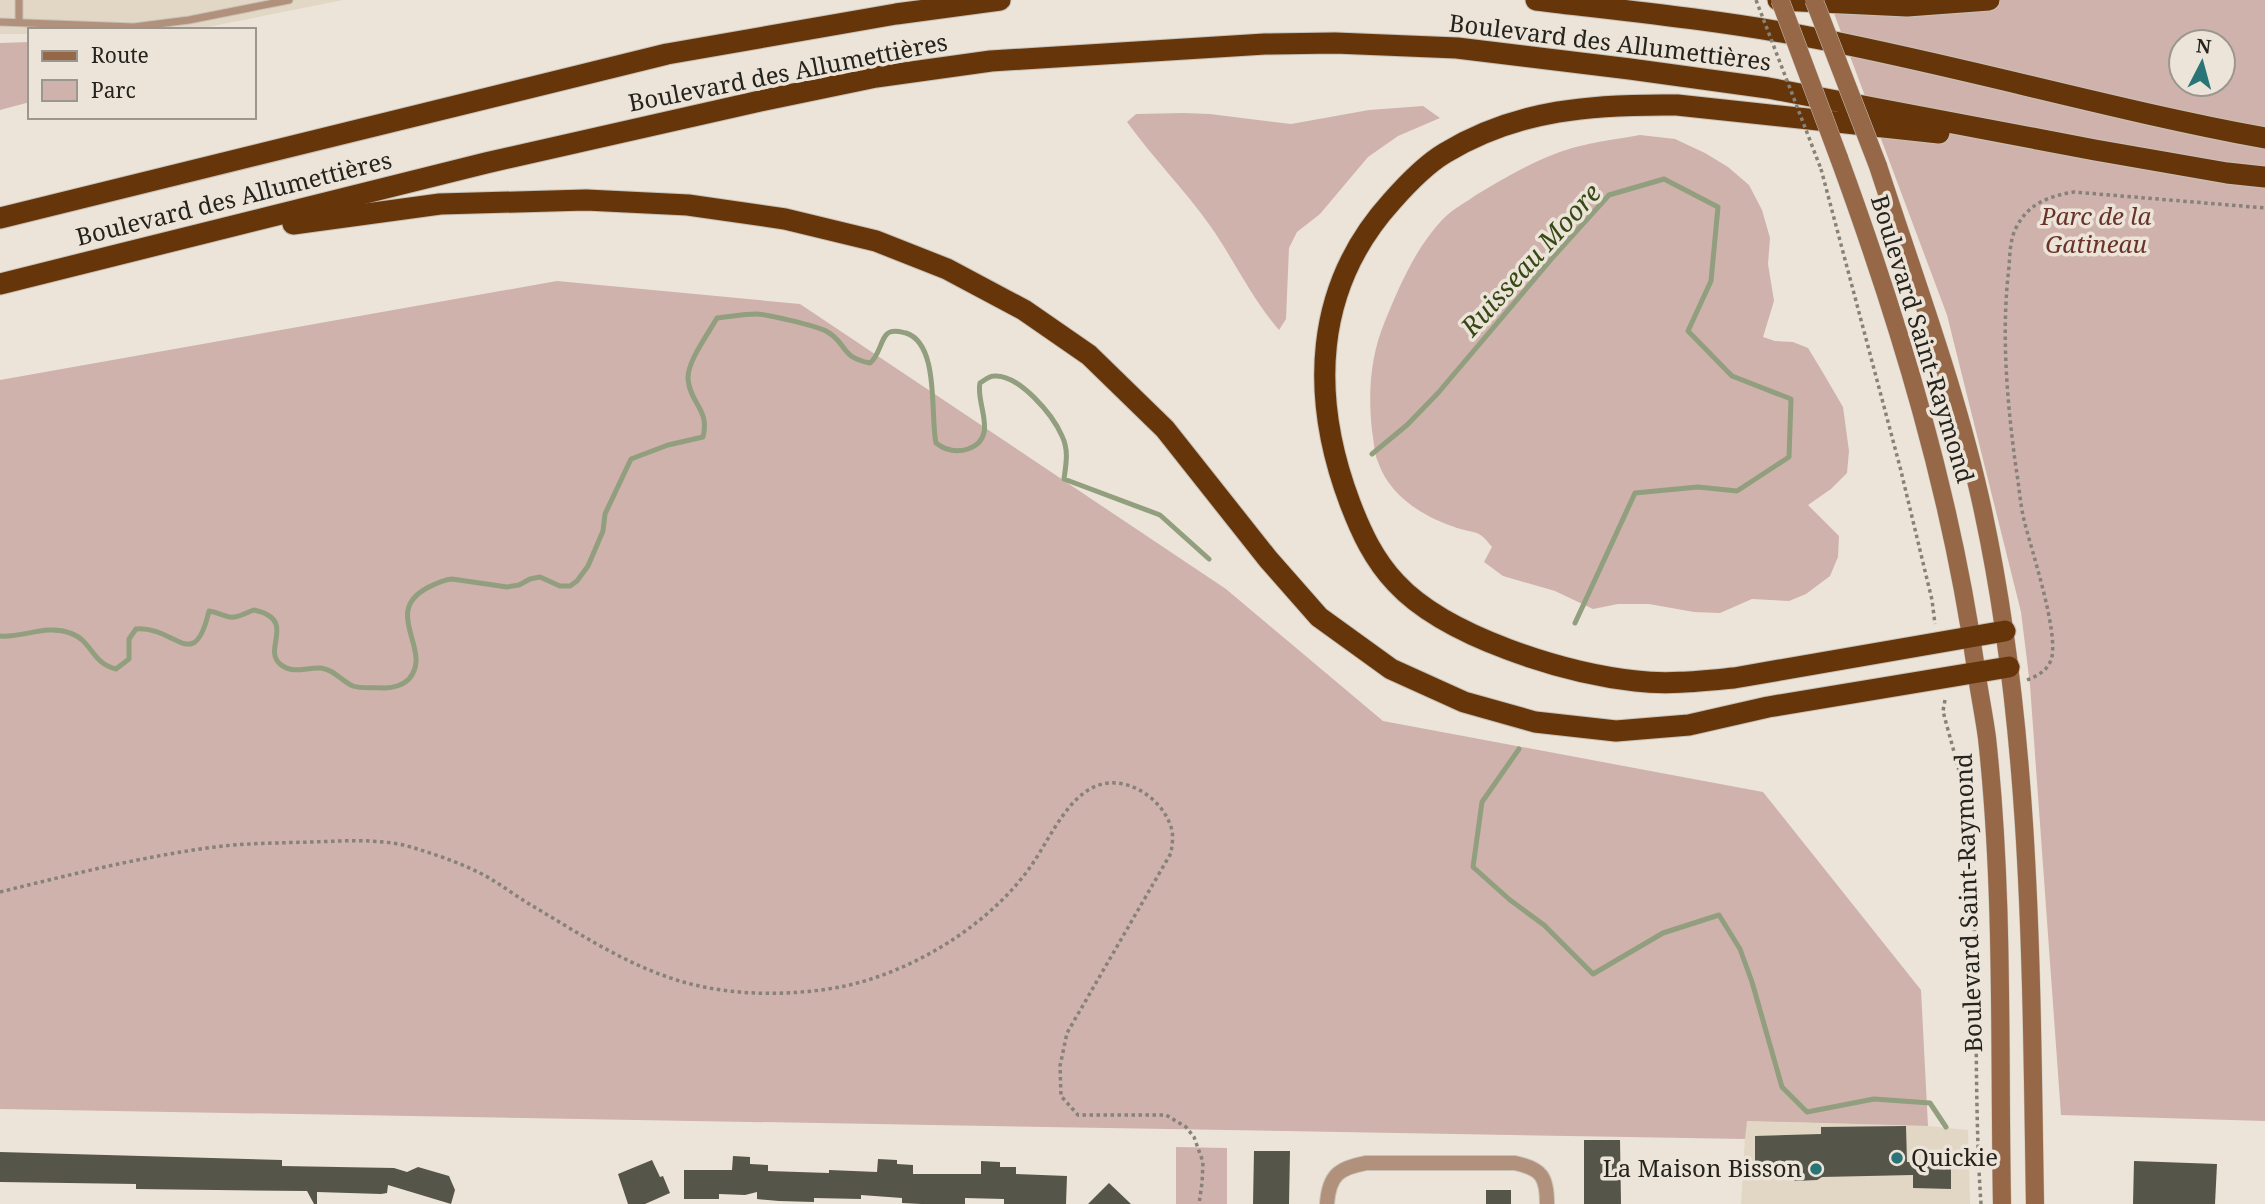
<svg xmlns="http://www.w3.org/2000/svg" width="2265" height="1204" font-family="'Noto Serif',serif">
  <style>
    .built { fill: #e2d7c4 }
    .green { fill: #cfb2ac; fill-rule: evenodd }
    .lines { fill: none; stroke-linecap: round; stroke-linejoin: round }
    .stream { stroke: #919f7e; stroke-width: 5 }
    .building { fill: #56554a }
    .lane-casing { stroke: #c8c1b7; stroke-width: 9 }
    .street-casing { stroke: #c8c1b7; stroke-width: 16 }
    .secondary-casing { stroke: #c8c1b7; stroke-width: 19 }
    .highway-casing { stroke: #c8c1b7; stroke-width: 23 }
    .path { stroke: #868179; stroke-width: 3.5; stroke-dasharray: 3.5 3.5; stroke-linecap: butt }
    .lane { stroke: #b2917c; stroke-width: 7 }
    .street { stroke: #b2917c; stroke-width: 14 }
    .secondary { stroke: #966848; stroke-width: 18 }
    .highway { stroke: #67350a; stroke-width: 21 }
    .secondary-bridge-casing { stroke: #c8c1b7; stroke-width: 19; stroke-linecap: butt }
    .path-bridge { stroke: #868179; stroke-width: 3.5; stroke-dasharray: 3.5 3.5; stroke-linecap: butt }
    .secondary-bridge { stroke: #966848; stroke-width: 18 }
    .poi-dot { fill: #297476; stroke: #ece4d8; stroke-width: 2.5 }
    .labels { text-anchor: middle; stroke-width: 7; stroke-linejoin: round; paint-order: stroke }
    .street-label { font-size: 24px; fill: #25231e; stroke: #ece4d8 }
    .park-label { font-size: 24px; font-style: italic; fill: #6a332a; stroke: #ece4d8 }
    .poi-label { font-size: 24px; fill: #25231e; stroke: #ece4d8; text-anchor: start }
    .water-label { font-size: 26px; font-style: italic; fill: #364914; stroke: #ece4d8 }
  </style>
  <rect width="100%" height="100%" fill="#ece4d8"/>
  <!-- built -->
  <g class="built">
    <polygon points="0,0 343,0 193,30 30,30 30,34 0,34"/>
    <polygon points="1746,1121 1928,1126 1968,1130 1970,1204 1741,1204"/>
  </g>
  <!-- green -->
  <g class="green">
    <path d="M1829 0H2265V1121L2061 1115 2030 685 2021 612 1947 315ZM2181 42H2223V84H2181Z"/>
    <polygon points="30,42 30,102 0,110 0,43"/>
    <path d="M1423 106 1440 118 1398 136 1368 157 1320 214 1297 232 1289 248 1286 319 1279 330C1252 299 1234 260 1211 227 1185 190 1153 158 1127 122L1136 114 1184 113 1210 114 1291 124 1369 110Z"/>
    <path d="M1640 135 1675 139 1705 153 1728 167 1749 185 1762 210 1770 238 1768 264 1774 301 1763 337 1775 341 1793 342 1808 348 1822 371 1843 407 1849 451 1847 473 1831 489 1808 505 1839 536 1838 557 1830 576 1806 594 1789 601 1752 599 1720 613 1694 612 1649 604H1618L1593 609 1555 591 1503 576 1484 562 1492 547C1478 529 1477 534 1457 528 1424 517 1390 497 1378 462 1374 453 1374 441 1372 431 1368 393 1370 357 1385 321 1400 285 1415 249 1442 220 1451 210 1465 203 1476 195 1506 177 1538 158 1572 148 1594 142 1617 139 1640 135Z"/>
    <polygon points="557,281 800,304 1226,589 1383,721 1763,792 1921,990 1928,1126 1747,1121 1745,1139 0,1109 0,380"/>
    <polygon points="1176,1147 1227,1148 1227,1204 1176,1204"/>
  </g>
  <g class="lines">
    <!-- stream -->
    <g class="stream">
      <polyline points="1372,454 1407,425 1438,393 1554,256 1609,195 1664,179 1718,207 1711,281 1688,331 1732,376 1791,399 1789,457 1737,491 1698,487 1635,493 1575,623"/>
      <path d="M0 636C23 638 46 624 70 633 92 640 91 663 116 669L129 659V639L136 629C176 626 194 675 209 611 216 612 219 614 226 616 235 620 245 613 254 610 298 620 262 648 280 664 293 675 306 667 321 668 335 670 341 681 353 686 362 689 375 687 385 688 393 688 403 685 409 679 434 650 381 613 427 588 435 584 442 580 452 579L507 587 519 585 530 579 540 577 560 586H570L577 581 588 566 603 531 605 514 631 459 668 445 703 437C710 409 690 404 688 379 687 362 708 334 717 318 729 317 743 314 756 314 767 314 816 326 826 331 848 343 839 357 870 363 880 356 881 335 890 332 896 330 901 332 906 333 940 344 930 416 936 443 945 450 956 453 968 449 1000 438 975 403 980 383 985 380 989 376 994 376 1019 374 1053 415 1062 436 1069 450 1066 464 1064 479L1160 515 1209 559"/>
      <polyline points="1519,749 1482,802 1473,867 1510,900 1544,925 1593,974 1663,933 1719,915 1740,949 1752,982 1782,1087 1807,1112 1874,1099 1930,1103 1946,1127"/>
    </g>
  </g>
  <!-- building -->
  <g class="building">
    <polygon points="1906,1126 1907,1162 1951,1162 1951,1189 1913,1188 1913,1175 1822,1177 1817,1180 1795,1181 1786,1173 1755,1175 1755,1136 1821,1134 1821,1127"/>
    <polygon points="1584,1140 1620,1140 1621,1204 1584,1204"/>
    <polygon points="1254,1151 1290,1151 1289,1204 1253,1204"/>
    <polygon points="0,1152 282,1160 282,1166 394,1168 407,1172 418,1167 449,1176 455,1190 451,1204 388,1185 387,1193 381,1194 317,1192 317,1204 314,1204 307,1191 136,1189 136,1184 0,1182"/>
    <polygon points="733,1156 750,1157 750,1164 768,1165 768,1171 829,1173 829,1170 877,1172 878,1159 897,1160 897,1164 913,1165 913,1174 981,1174 981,1161 1000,1162 1000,1167 1016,1167 1016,1174 1067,1176 1066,1204 1004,1204 1004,1199 965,1198 965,1204 921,1204 902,1203 902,1198 861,1195 861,1199 814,1198 814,1202 779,1201 757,1199 757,1192 745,1195 719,1194 719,1199 684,1199 684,1170 732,1170"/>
    <polygon points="652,1160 660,1177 663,1176 670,1193 645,1204 628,1204 618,1174"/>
    <polygon points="2134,1161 2217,1164 2215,1204 2133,1204"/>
    <polygon points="1109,1183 1131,1204 1088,1204"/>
    <rect x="1486" y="1190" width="25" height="14"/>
  </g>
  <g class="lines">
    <defs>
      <g id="lane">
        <polyline points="19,0 19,22"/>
        <polyline points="0,22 134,27 189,20 289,0"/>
      </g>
      <path id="street" d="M1327 1204C1329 1175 1339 1168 1366 1163H1515C1542 1169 1547 1177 1547 1204"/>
      <g id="secondary">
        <path d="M1839 158C1900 325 1951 493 1976 669 1979 692 1984 715 1987 738 2004 893 1999 1049 2002 1204"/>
        <path d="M1878 166C1915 280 1958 394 1983 511 2032 739 2031 972 2035 1204"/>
      </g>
      <g id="highway">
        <path d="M1536 0C1627 11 1719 20 1809 37 1962 66 2112 110 2265 138"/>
        <polyline points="1778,0 1907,6 1989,0"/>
        <path d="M1939 133 1677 105C1594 104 1518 109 1445 153 1425 165 1407 184 1392 201 1313 288 1310 397 1350 503 1361 532 1374 560 1396 583 1446 637 1564 673 1636 681 1668 685 1702 681 1734 678L2005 631"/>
        <polyline points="0,218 667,54 896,14 1000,0"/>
        <polyline points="293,224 440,204 586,200 688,205 785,219 876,241 947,269 1024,310 1089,355 1165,429 1268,559 1319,617 1391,669 1464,702 1535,722 1616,731 1689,725 1768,707 2009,667"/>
        <polyline points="0,284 486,163 760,101 876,77 991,61 1265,44 1335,43 1457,48 1630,69 1768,88 2095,150 2227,173 2265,177"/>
      </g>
    </defs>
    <!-- lane casing -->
    <use href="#lane" class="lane-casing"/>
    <!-- street casing -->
    <use href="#street" class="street-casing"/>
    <!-- secondary casing -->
    <use href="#secondary" class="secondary-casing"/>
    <!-- highway casing -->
    <use href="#highway" class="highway-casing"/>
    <!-- path -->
    <g class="path">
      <polyline points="1821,169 1900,467 1932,600 1935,624"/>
      <path d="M2027 680C2037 676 2047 671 2051 660 2060 635 2031 549 2024 520 2020 503 2019 485 2016 468 2007 402 2001 333 2009 267 2010 253 2010 238 2017 226 2029 203 2050 196 2074 192L2265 208"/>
      <path d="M1945 700 1943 711C1951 743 1964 782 1967 815 1981 944 1972 1075 1981 1204"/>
      <path d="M0 892C73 874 148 855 223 846 252 843 282 843 311 842 344 841 378 838 411 847 434 854 458 862 480 873 498 882 514 895 531 905 580 934 631 968 687 983 735 996 791 996 840 987 912 973 992 924 1033 863 1050 838 1067 798 1096 786 1126 774 1162 798 1171 827 1174 836 1172 845 1171 853L1067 1033 1060 1066 1061 1096 1078 1115H1166L1186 1127 1194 1137 1203 1162 1202 1183 1199 1204"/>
    </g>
    <!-- lane -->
    <use href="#lane" class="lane"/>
    <!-- street -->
    <use href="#street" class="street"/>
    <!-- secondary -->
    <use href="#secondary" class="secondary"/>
    <!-- highway -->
    <use href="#highway" class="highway"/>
    <defs>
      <g id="secondary-bridge">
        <polyline points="1780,0 1839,158"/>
        <polyline points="1814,0 1878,166"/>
      </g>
    </defs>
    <!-- secondary-bridge casing -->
    <use href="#secondary-bridge" class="secondary-bridge-casing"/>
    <!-- path-bridge -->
    <polyline class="path-bridge" points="1756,0 1821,169"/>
    <!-- secondary-bridge -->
    <use href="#secondary-bridge" class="secondary-bridge"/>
  </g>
  <!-- markers -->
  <g class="poi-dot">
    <circle cx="1897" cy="1158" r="7"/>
    <circle cx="1816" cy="1169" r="7"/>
  </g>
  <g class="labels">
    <!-- street labels -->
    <g class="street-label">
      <text transform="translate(1610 43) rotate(7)" y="8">Boulevard des Allumettières</text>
      <text transform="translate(788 73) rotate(-11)" y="8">Boulevard des Allumettières</text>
      <text transform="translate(234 199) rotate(-14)" y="8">Boulevard des Allumettières</text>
      <text transform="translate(1922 339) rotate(73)" y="8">Boulevard Saint-Raymond</text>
      <text transform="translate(1969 903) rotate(-92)" y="8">Boulevard Saint-Raymond</text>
    </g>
    <!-- park labels -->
    <g class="park-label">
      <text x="2096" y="225">Parc de la<tspan x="2096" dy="28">Gatineau</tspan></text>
    </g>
    <!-- poi labels -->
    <g class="poi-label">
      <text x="1911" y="1166">Quickie</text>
      <text x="1802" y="1177" text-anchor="end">La Maison Bisson</text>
    </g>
    <!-- water labels -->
    <g class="water-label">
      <text transform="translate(1531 260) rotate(-48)" y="9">Ruisseau Moore</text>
    </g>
  </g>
  <!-- legend -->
  <rect x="28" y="28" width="228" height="91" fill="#ece4d8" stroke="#9c978e" stroke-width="2"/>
  <rect x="42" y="51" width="35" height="10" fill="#966848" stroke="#9c978e" stroke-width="2"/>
  <text x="91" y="63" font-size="21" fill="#25231e">Route</text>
  <rect x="42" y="80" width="35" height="21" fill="#cfb2ac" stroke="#9c978e" stroke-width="2"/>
  <text x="91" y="98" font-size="21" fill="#25231e">Parc</text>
  <!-- north arrow -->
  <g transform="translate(2202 63) rotate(6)"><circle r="33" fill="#ece4d8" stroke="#9c978e" stroke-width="2"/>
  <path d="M0-5L12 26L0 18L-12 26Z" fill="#297476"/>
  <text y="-10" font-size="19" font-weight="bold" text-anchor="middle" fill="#25231e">N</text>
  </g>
</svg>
